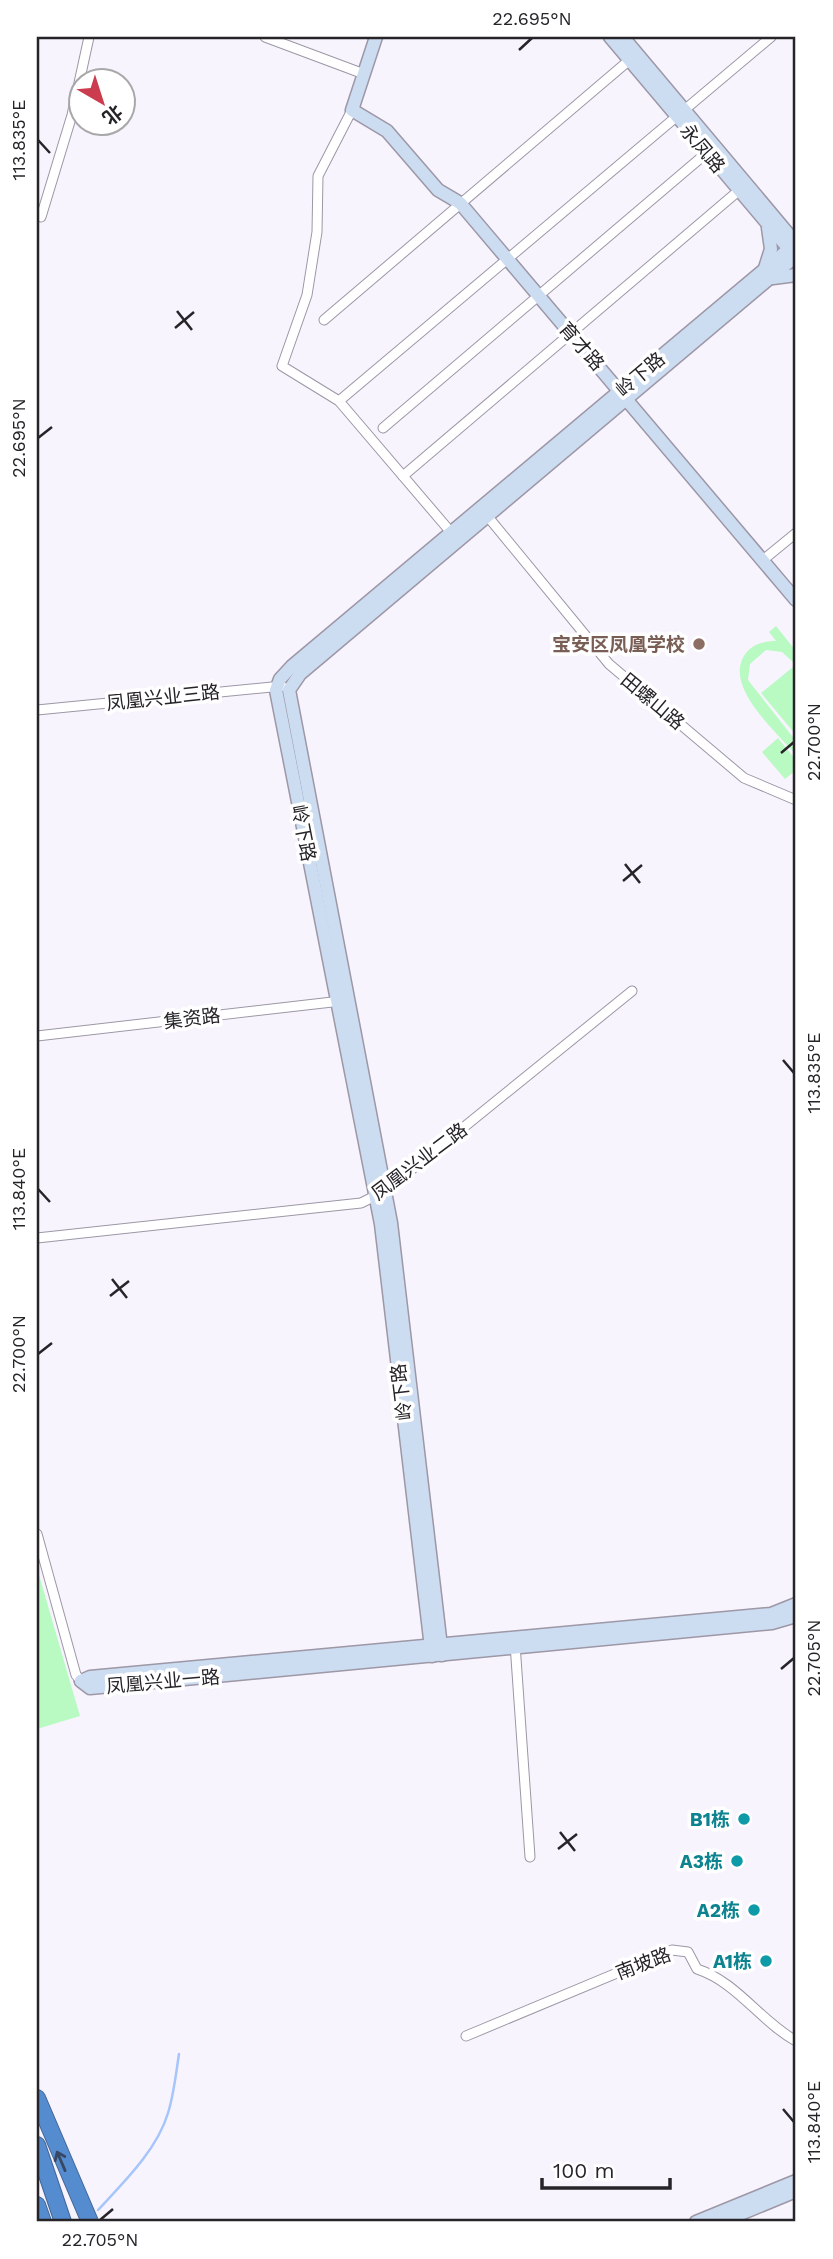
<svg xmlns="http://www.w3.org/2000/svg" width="833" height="2259" font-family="'Work Sans','Noto Sans SC',sans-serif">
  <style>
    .green { fill: #b9fac3 }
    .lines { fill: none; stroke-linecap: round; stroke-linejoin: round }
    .stream { stroke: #a6c5fa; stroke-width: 2.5 }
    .street-casing { stroke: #9d97a6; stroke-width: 11 }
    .secondary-casing { stroke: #9d97a6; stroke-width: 15 }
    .highway-casing { stroke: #456795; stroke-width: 18 }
    .street { stroke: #fff; stroke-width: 9 }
    .secondary { stroke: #ccdcf1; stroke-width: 12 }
    .highway { stroke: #558bcf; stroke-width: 16 }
    .oneway { stroke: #364863 }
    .ticks { fill: none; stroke: #262429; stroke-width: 2.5 }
    .education-dot { fill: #8d6e63; stroke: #fff; stroke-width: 2.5 }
    .culture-dot { fill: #0f9aa8; stroke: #fff; stroke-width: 2.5 }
    .labels { text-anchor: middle; stroke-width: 7; stroke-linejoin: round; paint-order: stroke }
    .street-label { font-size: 19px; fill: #262429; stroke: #fff }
    .education-label { font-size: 19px; font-weight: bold; fill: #785e54; stroke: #fff; text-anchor: end }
    .culture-label { font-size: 19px; font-weight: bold; fill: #0d838f; stroke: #fff; text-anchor: end }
    .neatline { fill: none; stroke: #262429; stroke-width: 2.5 }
    .ticks-label { font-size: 18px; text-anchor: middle; fill: #262429 }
  </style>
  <rect width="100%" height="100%" fill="#f8f4fe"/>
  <!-- green -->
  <g class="green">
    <path d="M776 626 796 651V665L782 652 766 650 750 664 748 680 796 741V755C777 732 721 685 746 653 753 644 764 641 776 641L769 632Z"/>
    <polygon points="793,667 796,671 796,735 761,693"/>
    <polygon points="778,738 796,760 796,770 785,779 762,752"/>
    <polygon points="37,1568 80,1716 37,1729"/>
  </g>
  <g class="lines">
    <!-- stream -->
    <path class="stream" d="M98 2210C124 2182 157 2150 168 2113 174 2094 176 2073 179 2054"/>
    <defs>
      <g id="street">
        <polyline points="265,37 364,74"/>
        <polyline points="352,110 318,176 317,232 307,295 282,366 339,401 455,537"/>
        <polyline points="41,217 72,115 89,37"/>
        <polyline points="324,320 633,57"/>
        <polyline points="339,401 771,37"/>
        <polyline points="383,428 710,150"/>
        <polyline points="403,476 743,187"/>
        <polyline points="484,512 609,664 744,778 796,800"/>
        <polyline points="763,560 796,533"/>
        <polyline points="37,710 282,686"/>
        <polyline points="37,1036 341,1001"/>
        <polyline points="37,1238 361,1203 385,1191 632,991"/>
        <polyline points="37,1534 76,1675 81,1681"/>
        <polyline points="515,1644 530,1857"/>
        <path d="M466 2036 672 1950 688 1952 697 1969C737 1982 760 2021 796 2041"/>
      </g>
      <g id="secondary">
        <polyline points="376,37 352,110 387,131 438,190 460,203 796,600"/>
        <polyline points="610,37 794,255"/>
        <polyline points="765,268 771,249 768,228"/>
        <polyline points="773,278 796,275"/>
        <polyline points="442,1655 391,1223 289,690 300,674 796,256"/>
        <polyline points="432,1656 381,1224 276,690 280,679 292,666 796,243 623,37"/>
        <polyline points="81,1681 90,1688 772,1623 796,1616"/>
        <polyline points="81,1681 90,1677 771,1614 796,1604"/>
        <polyline points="696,2222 796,2181"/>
        <polyline points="721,2222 796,2191"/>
      </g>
      <g id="highway">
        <polyline points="37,2098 90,2222"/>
        <polyline points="37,2145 63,2222"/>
        <polyline points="37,2205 43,2222"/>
      </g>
    </defs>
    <!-- street casing -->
    <use href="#street" class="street-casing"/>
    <!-- secondary casing -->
    <use href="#secondary" class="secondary-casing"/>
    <!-- highway casing -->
    <use href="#highway" class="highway-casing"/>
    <!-- street -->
    <use href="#street" class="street"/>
    <!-- secondary -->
    <use href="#secondary" class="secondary"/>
    <!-- highway -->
    <use href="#highway" class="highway"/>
  </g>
  <!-- one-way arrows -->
  <defs><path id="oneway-shaft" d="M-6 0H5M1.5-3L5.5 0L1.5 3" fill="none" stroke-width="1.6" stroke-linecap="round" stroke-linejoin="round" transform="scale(1.75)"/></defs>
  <use class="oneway" href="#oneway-shaft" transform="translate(61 2161) rotate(-113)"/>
  <!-- ticks -->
  <path class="ticks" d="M519 50 532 38M38 140 50 153M177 311 192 330M175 328 194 312M38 438 52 427M781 753 794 742M625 864 640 883M623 881 642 865M783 1060 794 1073M38 1189 50 1202M112 1279 127 1298M110 1296 129 1281M38 1354 52 1343M781 1669 794 1658M560 1832 575 1851M558 1849 577 1834M783 2109 794 2122M100 2220 113 2209"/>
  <!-- markers -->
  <circle class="education-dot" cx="699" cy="644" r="7"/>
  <g class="culture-dot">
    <circle cx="744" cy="1819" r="7"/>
    <circle cx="737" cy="1861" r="7"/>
    <circle cx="754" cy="1910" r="7"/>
    <circle cx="766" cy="1961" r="7"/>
  </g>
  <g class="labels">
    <!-- street labels -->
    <g class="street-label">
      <text transform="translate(703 148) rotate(50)" y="7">永凤路</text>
      <text transform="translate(582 346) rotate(49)" y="7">育才路</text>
      <text transform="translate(640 374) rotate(-40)" y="7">岭下路</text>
      <text transform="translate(163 697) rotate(-6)" y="7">凤凰兴业三路</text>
      <text transform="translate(653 701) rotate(40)" y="7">田螺山路</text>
      <text transform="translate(304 833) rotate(79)" y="7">岭下路</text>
      <text transform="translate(192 1018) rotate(-7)" y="7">集资路</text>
      <text transform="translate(419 1161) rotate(-37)" y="7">凤凰兴业二路</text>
      <text transform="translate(401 1392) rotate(-97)" y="7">岭下路</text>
      <text transform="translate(163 1681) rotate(-5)" y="7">凤凰兴业一路</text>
      <text transform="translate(643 1963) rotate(-21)" y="7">南坡路</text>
    </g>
    <!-- education labels -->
    <g class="education-label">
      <text x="685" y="651">宝安区凤凰学校</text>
    </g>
    <!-- culture labels -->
    <g class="culture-label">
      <text x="730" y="1826">B1栋</text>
      <text x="723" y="1868">A3栋</text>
      <text x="740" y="1917">A2栋</text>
      <text x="752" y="1968">A1栋</text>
    </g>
  </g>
  <!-- border -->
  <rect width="833" height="2259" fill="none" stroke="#ffffff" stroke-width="77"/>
  <!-- north arrow -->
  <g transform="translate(102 102) rotate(141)"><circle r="33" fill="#ffffff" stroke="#a8a7a9" stroke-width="2"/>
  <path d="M0-5L12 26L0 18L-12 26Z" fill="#cc3c4f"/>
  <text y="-10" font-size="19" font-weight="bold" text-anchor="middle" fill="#262429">北</text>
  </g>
  <!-- scale -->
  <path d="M542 2178v10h128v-10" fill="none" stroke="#262429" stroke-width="3.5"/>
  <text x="553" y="2178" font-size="21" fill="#262429" stroke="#ffffff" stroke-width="5" paint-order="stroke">100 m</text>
  <rect x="38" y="38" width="756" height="2182" class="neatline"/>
  <g class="ticks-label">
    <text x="532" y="25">22.695°N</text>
    <text transform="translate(19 140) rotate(-90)" y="6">113.835°E</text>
    <text transform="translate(19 438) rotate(-90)" y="6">22.695°N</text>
    <text transform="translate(814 742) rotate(-90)" y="6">22.700°N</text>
    <text transform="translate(814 1073) rotate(-90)" y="6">113.835°E</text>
    <text transform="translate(19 1189) rotate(-90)" y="6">113.840°E</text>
    <text transform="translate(19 1354) rotate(-90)" y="6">22.700°N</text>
    <text transform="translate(814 1658) rotate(-90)" y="6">22.705°N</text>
    <text transform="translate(814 2122) rotate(-90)" y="6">113.840°E</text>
    <text x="100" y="2246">22.705°N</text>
  </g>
</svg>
